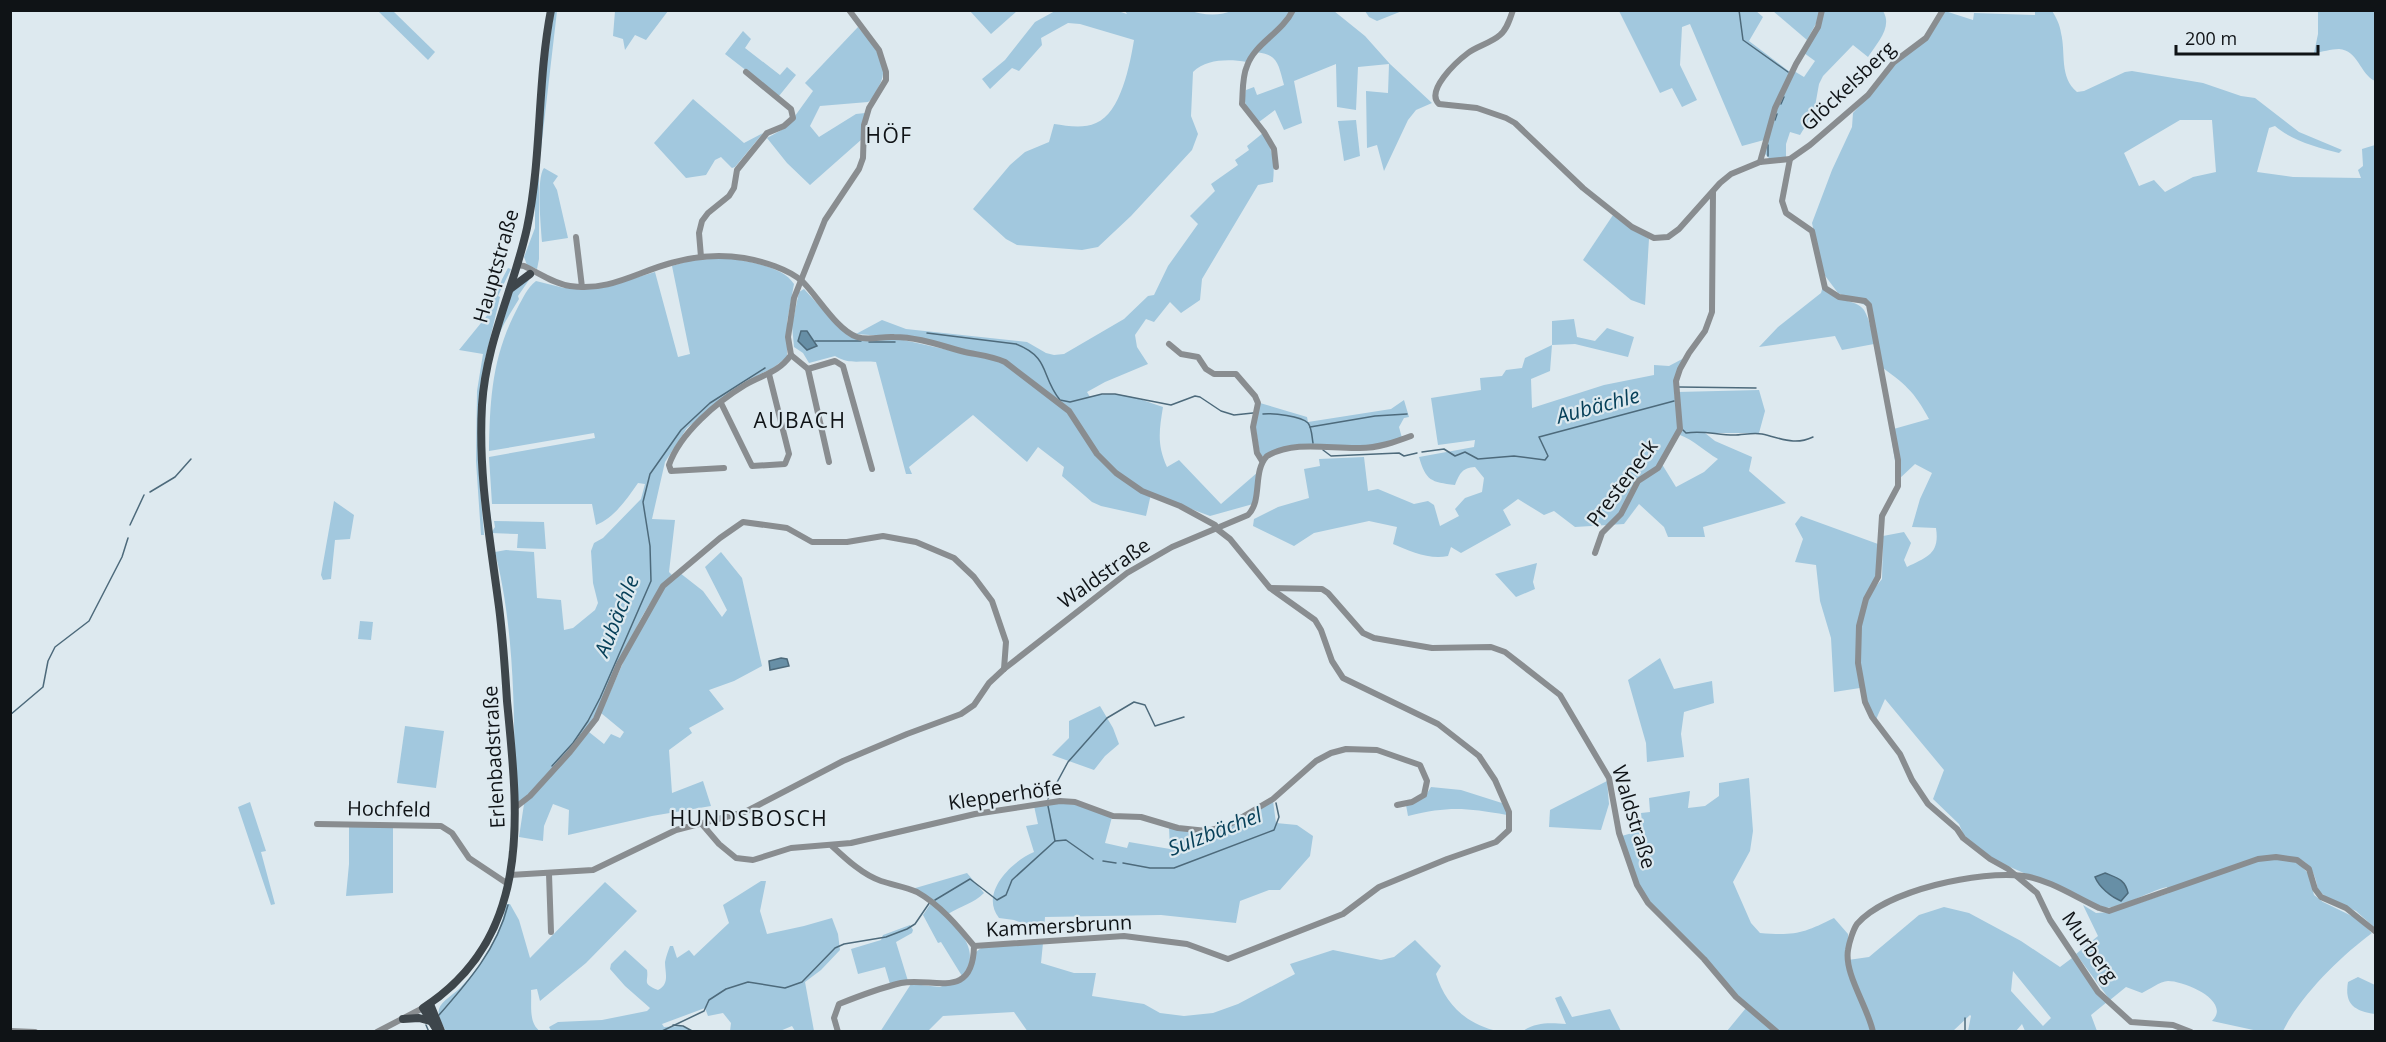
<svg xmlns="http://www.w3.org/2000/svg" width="2386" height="1042" font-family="'Open Sans',sans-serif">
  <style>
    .green { fill: #a2c8de; fill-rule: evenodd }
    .water { fill: #678fa6; stroke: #4d6a7b; stroke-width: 1.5 }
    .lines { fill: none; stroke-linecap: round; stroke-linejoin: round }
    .stream { stroke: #4d6a7b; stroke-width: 1.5 }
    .minor { stroke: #898d90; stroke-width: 6 }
    .major { stroke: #3e464b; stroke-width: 8 }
    .labels { text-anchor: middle; stroke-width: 4.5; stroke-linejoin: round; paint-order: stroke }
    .street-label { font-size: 20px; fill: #0f1316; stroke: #dde9ef }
    .neighbourhood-label { font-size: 21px; letter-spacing: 1.5px; fill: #0f1316; stroke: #dde9ef }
    .water-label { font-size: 21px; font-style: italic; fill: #074059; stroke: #dde9ef }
  </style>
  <rect width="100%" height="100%" fill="#dde9ef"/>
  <!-- green -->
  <g class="green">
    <path d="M1187 10C1203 15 1218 17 1234 10L1334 11 1365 36 1390 64 1432 103 1416 110 1408 120 1384 171 1377 145 1367 148 1366 91 1388 93 1389 64 1358 67 1356 110 1337 107 1336 64 1294 81 1302 123 1284 130 1275 110 1259 122C1248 112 1242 105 1246 90L1254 87 1257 95 1284 85C1278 63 1278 53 1252 52L1247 62C1228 59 1207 59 1193 72L1191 116 1198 134 1192 150 1131 216 1098 247 1082 250 1017 245 1006 239 973 209 1010 165 1025 152 1049 142 1054 124C1068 126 1083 129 1096 123 1121 113 1130 64 1134 40L1080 24 1068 23 1041 38 1042 45 1019 71 1012 68 990 89 982 79 1005 60 1035 22 1055 11H1118L1127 14 1125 11Z"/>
    <polygon points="1755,10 1763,17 1749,41 1790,72 1764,140 1742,146 1690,24 1682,27 1680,65 1697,100 1682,107 1672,88 1660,93 1619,11"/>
    <polygon points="1821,10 1818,20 1807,40 1773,11"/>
    <polygon points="378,11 393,11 435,52 428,60"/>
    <polygon points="554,11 557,11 539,166 539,259 537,269 527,265 524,257 535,228 535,199 547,63"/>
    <polygon points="615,11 615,10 668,11 646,40 635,35 625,50 623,39 613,36"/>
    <polygon points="970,11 1017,11 991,34"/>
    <polygon points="1365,11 1402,11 1377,21 1369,17"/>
    <path d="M1824 11H1883C1893 27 1877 43 1868 57L1853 45 1823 76 1819 84 1814 112 1800 135 1790 132 1786 144V157L1770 159 1765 154C1768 125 1782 97 1794 71L1804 77 1815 61 1804 53Z"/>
    <path d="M1945 11 1973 20 1974 13 2035 15V11H2052C2056 17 2060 25 2061 33 2066 53 2059 77 2077 92L2084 91 2125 72 2132 71 2203 83 2241 96 2255 98 2299 132 2342 150 2339 153C2317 147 2292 141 2275 126L2269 128 2257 172 2293 177 2361 178 2358 170 2363 166 2362 149 2375 145V928L2356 911 2326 897 2318 890C2312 851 2291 857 2259 856L2297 862 2308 873 2314 895 2323 902 2356 918 2372 933C2341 956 2300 996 2283 1031H2258L2212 1021C2232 1001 2185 981 2168 981 2160 981 2149 990 2142 993L2126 987 2110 1000 2076 954 2098 936 2083 905 2096 913 2112 912 2169 893 2167 887C2146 892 2124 908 2103 908L1992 859 1965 838 1959 824 1933 799 1944 770 1885 699 1874 724 1860 688 1834 692 1831 638 1820 601 1816 565 1795 562 1803 539 1795 524 1801 516 1878 544V569L1868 596 1882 579 1883 536 1904 532 1911 543 1904 560 1907 567C1927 557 1940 554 1936 528L1912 527 1920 499 1932 473 1915 464 1898 480 1890 430 1929 419C1914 391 1905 384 1879 365L1867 306 1838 293 1823 273 1812 223 1832 170 1852 127 1853 113 1873 91 1892 62 1932 33ZM2180 120H2212L2216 172 2193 177 2165 192 2154 180 2139 186 2124 153Z"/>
    <path d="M2318 11H2375V81C2360 74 2358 50 2339 49 2331 49 2322 52 2314 53L2318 34Z"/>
    <path d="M858 27C872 44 892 64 879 86 876 92 874 98 868 102L820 106 810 126 819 137 856 114 865 113 862 139 810 185 787 163 767 138 787 127 813 91 805 83Z"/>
    <polygon points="743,31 751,39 745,48 780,75 787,67 796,75 779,96 725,54"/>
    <polygon points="693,99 744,143 763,133 735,167 732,168 721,157 715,160 706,175 686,178 654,143"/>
    <polygon points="1356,120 1360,156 1344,161 1338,121"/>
    <path d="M1263 133C1273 150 1275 162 1273 182L1258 185 1202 279 1200 300 1181 313 1170 302 1154 322 1146 319 1135 335 1137 347 1148 364 1105 382 1087 392 1090 397C1116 389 1139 399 1163 407 1159 431 1157 445 1167 467L1179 460 1221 504 1258 472 1253 504 1210 516 1151 494 1146 516 1101 506 1092 502 1062 476 1064 467 1038 447 1027 462 973 415 909 467 912 474H906L876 362C858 360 851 365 835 356L809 363 803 353 794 347 792 325 799 292 804 289 834 322 852 337 899 339 1011 364 925 339 856 334 882 320 906 329 1027 342 1046 353 1054 355 1064 354 1124 319 1148 296 1154 295 1168 266 1198 224 1190 216 1215 191 1211 184 1238 165 1235 160 1249 150 1247 146Z"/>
    <path d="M544 168 558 176 553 183 557 190 568 238 542 242C541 227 536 178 544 168Z"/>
    <polygon points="1613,215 1649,239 1645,305 1631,300 1583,260"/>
    <path d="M729 258C749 262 783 266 794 284L787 322V357L773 368 744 382 687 428 665 462 652 519 675 520 669 572 672 575C635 614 622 665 598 711 579 747 545 777 519 806H515C514 721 516 635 495 552L506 550 534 552 537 598 561 600 564 630 573 628 595 610 598 603 593 583 591 551 594 543 603 538 641 499 645 484 638 483C627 499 614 518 596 525L592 504H492L489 457 595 438 594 433 489 451C490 398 492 356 518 307 523 298 527 288 536 281L564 288H602L655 272 678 357 690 354 672 266 692 260Z"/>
    <polygon points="508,268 511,269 498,296 500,297 484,364 480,487 484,535 481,535 476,461 477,391 483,354 459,350 494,307 492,298"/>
    <path d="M524 280H529L518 296 519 299C512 311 504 322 499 335 477 390 484 469 492 526L490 528C485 519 486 503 485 492 482 446 481 308 524 280Z"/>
    <path d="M1823 286C1831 303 1856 298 1864 310 1870 320 1872 333 1874 344L1842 350 1835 336 1759 347 1778 327 1821 293Z"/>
    <path d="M1574 319 1577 337 1595 341 1607 328 1634 337 1628 357 1575 344 1552 345 1550 371 1531 379 1532 408 1604 385 1654 375V365L1669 366 1686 357 1679 368 1674 390 1679 428 1660 461 1676 487 1704 472 1718 459C1704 451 1694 440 1680 435L1681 425 1677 392 1759 390 1765 411 1759 433H1705L1715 441 1752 457 1749 471 1786 503 1703 527 1705 537H1668L1664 527 1639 504 1624 524 1575 527 1554 511 1544 515 1518 499 1503 510 1511 525 1461 553 1451 547 1448 556C1429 560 1410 551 1393 544L1397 527 1369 521 1314 533 1294 546 1253 526 1254 519 1278 507 1309 498 1304 469 1320 466 1319 459 1364 457 1368 491 1378 489 1414 504 1428 501 1434 505 1440 526 1459 516 1455 509 1465 498 1482 492 1484 478 1475 467C1462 468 1460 473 1455 485 1431 482 1426 481 1419 457L1474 447 1475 440 1438 445 1431 398 1481 390 1480 378 1502 376 1506 370 1522 368 1525 358 1552 345V321Z"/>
    <polygon points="1404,400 1409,417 1404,418 1399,427 1402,438 1373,446 1290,446 1264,458 1260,455 1255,424 1260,403 1307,417 1308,422 1391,409"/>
    <polygon points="334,501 354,515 350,539 335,540 331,579 323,580 321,575"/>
    <polygon points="494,521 544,522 546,549 517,548 518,534 491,533 495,527"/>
    <polygon points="721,552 742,578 762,666 734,681 709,690 724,709 689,728 692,733 669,750 672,793 703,781 711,806 652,816 568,835 569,810 553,804 544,826 543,841 519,837 524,804 589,732 604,744 611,734 620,738 624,732 601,713 626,656 663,588 680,573 703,591 722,617 727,610 705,567"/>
    <polygon points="1537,563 1533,582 1535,589 1516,597 1495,574"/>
    <polygon points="360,621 373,622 371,640 358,639"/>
    <polygon points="1660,658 1674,689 1712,681 1714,703 1684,712 1681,734 1684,757 1647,762 1646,743 1628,680"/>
    <polygon points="1100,706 1113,728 1119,744 1105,756 1094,770 1052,755 1069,738 1069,721"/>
    <polygon points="405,726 444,731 436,788 397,783"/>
    <path d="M1749 778 1753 831 1750 851 1733 882 1751 923 1760 933C1795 936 1804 933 1834 918L1848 934V960L1869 957 1919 915 1944 907 1969 913 2021 941 2060 967 2072 958 2107 1002 2091 1015 2097 1031H2025L2022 1024 2016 1031H1968L1971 1016 1970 1015 1953 1031H1727L1746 1008 1647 899 1628 864 1618 837 1643 830 1641 813 1650 812 1649 798 1690 791 1688 808 1705 806 1719 796V783ZM2013 971 2051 1018 2043 1026 2011 991Z"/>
    <polygon points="1607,781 1609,804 1601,830 1549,827 1550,810"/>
    <path d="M1431 787 1461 790 1505 804 1507 815C1465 808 1450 806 1408 816L1406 805 1426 795Z"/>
    <path d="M1273 801 1276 823 1297 825 1313 836 1310 856 1280 890H1269L1240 901 1236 923 1161 915 1045 917 1044 931 1014 920 999 918C979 893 1012 861 1034 852L1026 826 1038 824 1034 806C1071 801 1078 804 1112 817L1105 843 1127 848 1129 842 1170 849 1169 827 1207 833Z"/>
    <polygon points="250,802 266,851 261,852 275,904 271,905 238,807"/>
    <polygon points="349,825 393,827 393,893 346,896 349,864"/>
    <path d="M967 873 984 893C974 903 961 906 948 914L912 889Z"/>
    <path d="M761 881H766L760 911 767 934 804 926 832 918 838 934 840 950 821 970 805 982 814 1031H795L792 1026 780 1031H730L731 1023 723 1013 708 1016 705 1008 662 1024 664 1027 681 1026 693 1031H551L549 1027 558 1022 602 1020 647 1011 650 1008 625 986 610 969 611 964 625 950 647 970C649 982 641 983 658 990 670 984 665 973 665 962 666 957 668 951 670 946H673L677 958 689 950 694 956 729 923 723 905Z"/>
    <path d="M605 882 637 911 586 963 540 1001 537 989 531 990C532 1004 528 1023 540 1031H446C443 1025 437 1016 439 1009 441 1001 456 993 462 986 482 965 502 933 506 904H510L519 920 530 958Z"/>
    <path d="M931 903C951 921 986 949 962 976L941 942 938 943 923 915Z"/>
    <polygon points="910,925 913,930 912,933 896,942 908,981 890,984 885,967 858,974 851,949 881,940 883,935"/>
    <path d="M1415 940 1441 966 1436 974C1445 1004 1467 1025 1498 1031L1028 1032 1014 1012 943 1016 928 1031 880 1032 911 984 940 987 968 975 976 952 981 948 1043 943 1041 963 1074 973H1096L1092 996 1144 1004 1160 1013 1184 1016 1213 1013 1238 1004 1295 974 1290 964 1333 950 1381 960 1394 957Z"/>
    <path d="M2358 977 2375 985V1014C2355 1011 2344 1005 2348 982Z"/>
    <path d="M1561 996 1572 1017 1610 1009 1621 1031H1523C1537 1022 1549 1023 1566 1024L1555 998Z"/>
  </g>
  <!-- water -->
  <g class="water">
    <polygon points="801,331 807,331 817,346 807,350 798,341"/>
    <polygon points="781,658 787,659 789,666 770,670 769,661"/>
    <path d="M2105 873C2117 878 2125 879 2128 893L2121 901C2111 897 2099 887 2095 877Z"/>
  </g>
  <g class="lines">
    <!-- stream -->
    <g class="stream">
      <polyline points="1739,10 1743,40 1788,72"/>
      <polyline points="1781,104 1784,97"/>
      <polyline points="1775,120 1777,114"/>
      <polyline points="1768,145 1768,156"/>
      <path d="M927 333 1016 344C1051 358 1040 375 1060 400L1070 402 1102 394H1115L1171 405 1195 396 1200 397 1221 411 1234 415 1253 413"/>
      <polyline points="815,341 861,341"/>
      <polyline points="869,342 895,342"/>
      <polyline points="1679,387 1756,388"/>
      <path d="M1263 414C1273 413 1301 416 1308 423 1312 428 1312 438 1313 443"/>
      <polyline points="1310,427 1375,416 1407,414"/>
      <path d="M1683 430 1686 433C1703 430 1717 435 1734 435 1743 435 1753 432 1762 434 1781 438 1794 446 1813 437"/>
      <polyline points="1323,450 1331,456 1399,453 1404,456 1417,453"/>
      <polyline points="1422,452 1444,449 1455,456 1465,452 1478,459 1514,456 1545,460 1548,456 1539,437 1674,401"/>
      <polyline points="150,492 175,477 191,459"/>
      <polyline points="130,525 144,495"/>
      <polyline points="10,715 43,687 48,661 55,647 89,621 122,557 128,538"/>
      <polyline points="552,766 573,743 588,721 600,698 651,581 650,546 643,502 650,474 681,430 710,403 765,368"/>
      <polyline points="1048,799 1068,762 1107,718 1134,702 1145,705 1155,726 1184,717"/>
      <polyline points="1048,806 1055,841"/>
      <polyline points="1103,861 1116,863"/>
      <polyline points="1123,863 1150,868 1174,868 1274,830 1279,817 1276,803"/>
      <polyline points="935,900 970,879 997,900 1006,895 1012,880 1055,841 1066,840 1093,859"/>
      <path d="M439 1015C468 982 497 949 508 905"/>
      <polyline points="1965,1018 1965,1032"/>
      <polyline points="426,1025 429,1032"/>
      <polyline points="673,1025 683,1026 694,1032"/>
      <polyline points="660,1032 704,1011 709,1000 726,989 748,982 785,988 802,982 835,948 844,944 886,937 907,929 915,924 930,902"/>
    </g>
    <!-- minor -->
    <g class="minor">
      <path d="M1513 10C1510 19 1507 29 1500 35 1491 43 1477 46 1468 53 1456 62 1425 91 1439 104L1477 108 1506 118 1515 123 1583 188 1632 227 1654 238 1668 237 1679 229 1720 183 1731 174 1760 162 1790 159 1810 145 1868 95 1894 62 1926 38 1943 10"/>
      <polyline points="1790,159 1782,201 1786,213 1812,231 1825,288 1839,297 1865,301 1869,305 1898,460 1898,486 1882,516 1878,577 1866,599 1859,626 1858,663 1865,702 1872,717 1900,754 1912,780 1928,804 1957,829 1963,838 1990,859 2008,869 2037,893 2050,920 2098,992 2131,1022 2173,1025 2191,1032"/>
      <polyline points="1760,162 1775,108 1796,64 1818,27 1822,10"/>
      <path d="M1276 167 1274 149 1264 132 1242 104C1243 92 1242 77 1247 66 1255 43 1282 33 1293 10"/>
      <polyline points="576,237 582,287"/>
      <polyline points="701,257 699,233 702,221 708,213 729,196 734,188 737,170 767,133 784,126 793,118 791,109 746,72"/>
      <path d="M517 265 524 266C539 273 554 284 570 286 609 292 637 272 671 263 695 256 720 254 744 258 762 261 789 269 803 282 818 297 837 330 857 337 869 341 882 336 894 337 918 337 942 346 965 352 979 355 992 356 1005 362L1069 411 1097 454 1116 473 1142 491 1180 506 1215 525"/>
      <polyline points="1169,344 1181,354 1198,357 1206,369 1214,374 1236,374 1255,396 1258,403 1253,427 1257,453 1262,461"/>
      <polyline points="791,355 808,369 829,462"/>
      <polyline points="808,369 835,361 843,366 872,469"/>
      <polyline points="721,403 752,466 785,464 789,454 769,374"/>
      <path d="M724 468 671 471 669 465C680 433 717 402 745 385 763 374 777 374 791 355L788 337 794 298 825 220 859 169 863 158 864 125 869 108 886 80V72L879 50 849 10"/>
      <polyline points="1595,553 1602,533 1621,514 1638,481 1658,468 1680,429 1676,381 1680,369 1689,353 1705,331 1712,312 1713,192"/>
      <polyline points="1271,588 1322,589 1328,593 1363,633 1374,638 1432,648 1491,647 1505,652 1560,695 1609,778 1619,833 1637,885 1648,903 1704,959 1736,997 1777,1032"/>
      <polyline points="516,807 530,796 570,752 596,719 619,664 663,586 720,538 743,522 787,528 812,542 847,542 883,536 916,542 954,558 974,577 992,601 1006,642 1004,669"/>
      <polyline points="701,823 719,844 736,858 753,860 791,848 851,843 975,814 1060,801 1075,802 1113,816 1141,817 1178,828 1207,831 1227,826 1273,799 1316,761 1331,753 1346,749 1377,750 1420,765 1427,781 1424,795 1412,802 1397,805"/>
      <polyline points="317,824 441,826 452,833 469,858 508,884"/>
      <path d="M832 846C846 859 863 875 881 881 893 885 906 887 917 892 940 905 957 925 974 946 973 1001 933 977 901 983 880 988 859 996 839 1004L834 1018 838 1032"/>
      <polyline points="549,874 551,932"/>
      <path d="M510 875 593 870 676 830 745 812 843 761 907 734 961 714 974 705 989 683 1004 669 1127 573 1172 547 1248 515C1263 500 1252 472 1267 456 1295 440 1330 449 1360 448 1378 448 1395 442 1411 436"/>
      <polyline points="974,946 1124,936 1187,944 1228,959 1343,914 1379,887 1447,859 1496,842 1509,830 1509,812 1495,780 1479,756 1438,724 1343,678 1332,661 1321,630 1315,620 1270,588 1230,539 1217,529"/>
      <polyline points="10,1031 35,1032"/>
      <polyline points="377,1032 423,1008"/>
      <path d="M1873 1032C1868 1007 1844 974 1848 950 1849 943 1853 930 1857 924 1887 890 1980 870 2024 876 2050 880 2075 897 2099 908L2109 911 2258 859 2276 857 2297 860 2309 869 2315 889 2321 897 2346 908 2376 932"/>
    </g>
    <!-- major -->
    <g class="major">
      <polyline points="510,289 530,274"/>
      <polyline points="430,1004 441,1031"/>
      <polyline points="403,1019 419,1018 430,1021"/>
      <path d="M438 1032 423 1008C534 936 518 814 507 701 505 669 503 638 499 607 490 538 478 475 482 405 486 342 514 288 527 228 542 157 537 82 551 10"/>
    </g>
  </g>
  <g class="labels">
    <!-- street labels -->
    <g class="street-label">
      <text transform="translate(1848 86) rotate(-43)" y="7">Glöckelsberg</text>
      <text transform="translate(496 266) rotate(-74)" y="7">Hauptstraße</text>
      <text transform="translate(1622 483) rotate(-53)" y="7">Presteneck</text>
      <text transform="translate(1104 573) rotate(-35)" y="7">Waldstraße</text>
      <text transform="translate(494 757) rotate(-93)" y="7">Erlenbadstraße</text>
      <text transform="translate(1005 795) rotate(-8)" y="7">Klepperhöfe</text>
      <text transform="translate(389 809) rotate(1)" y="7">Hochfeld</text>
      <text transform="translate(1634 817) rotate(73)" y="7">Waldstraße</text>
      <text transform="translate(1059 926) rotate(-3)" y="7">Kammersbrunn</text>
      <text transform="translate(2090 947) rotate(55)" y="7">Murberg</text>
    </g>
    <!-- neighbourhood labels -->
    <g class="neighbourhood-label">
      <text x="889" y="143">HÖF</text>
      <text x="800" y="428">AUBACH</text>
      <text x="749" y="826">HUNDSBOSCH</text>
    </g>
    <!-- water labels -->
    <g class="water-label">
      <text transform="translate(1598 406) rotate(-15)" y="7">Aubächle</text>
      <text transform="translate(617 616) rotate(-68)" y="7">Aubächle</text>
      <text transform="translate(1215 832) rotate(-21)" y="7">Sulzbächel</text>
    </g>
  </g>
  <!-- border -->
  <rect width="2386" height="1042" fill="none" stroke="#0f1316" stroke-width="24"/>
  <!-- scale -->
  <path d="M2176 45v9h142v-9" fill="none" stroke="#0f1316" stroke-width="3"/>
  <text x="2185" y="45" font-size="18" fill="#0f1316" stroke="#dde9ef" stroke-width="4.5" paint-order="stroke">200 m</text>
</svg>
